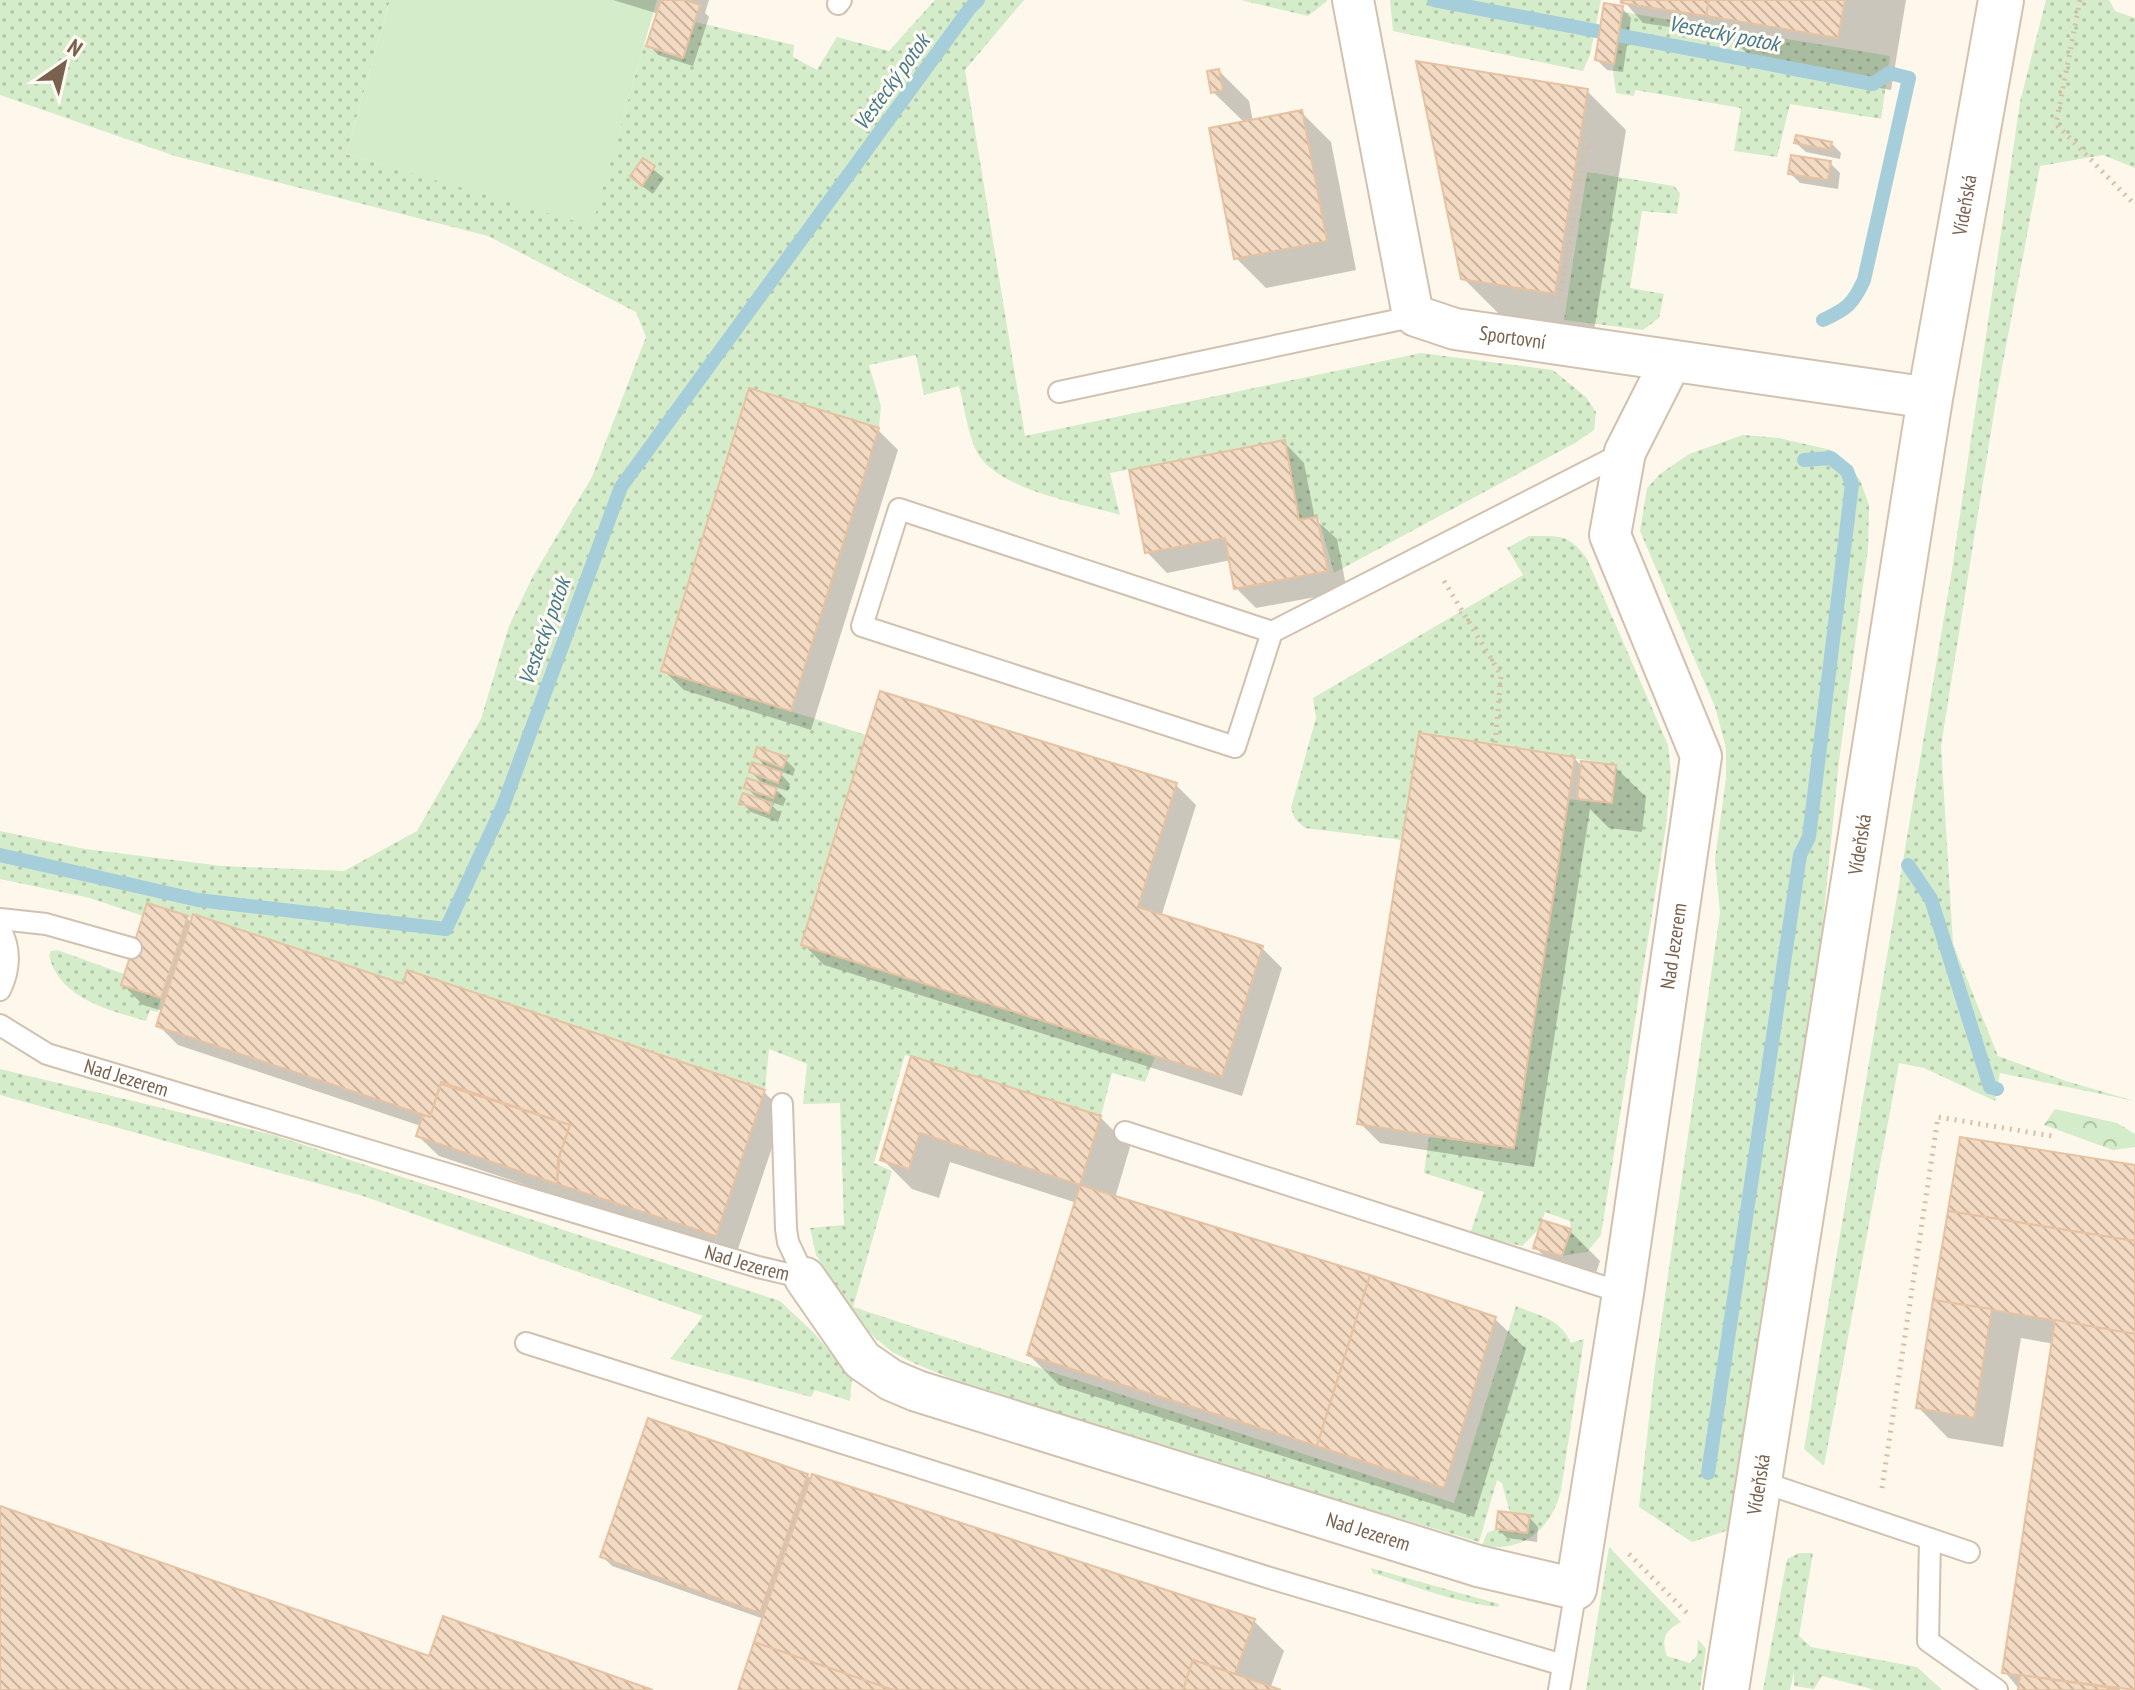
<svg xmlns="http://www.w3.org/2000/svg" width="2135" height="1690" font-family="'PT Sans Narrow',sans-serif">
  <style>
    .grass { fill: url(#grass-dots) }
    .forest { fill: url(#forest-crowns) }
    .pitch { fill: #d4ecc9 }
    .shadow { fill: #0003; fill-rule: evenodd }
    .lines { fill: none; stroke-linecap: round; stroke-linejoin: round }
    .stream { stroke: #a5cdda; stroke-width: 14 }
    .building { fill: url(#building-back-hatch); stroke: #e6c2a2; stroke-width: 2 }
    .lane-casing { stroke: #d1c1b0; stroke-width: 24 }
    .street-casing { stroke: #d1c1b0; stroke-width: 44 }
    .secondary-casing { stroke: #d4c2ae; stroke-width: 48 }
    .path { stroke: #d9bea5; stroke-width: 5; stroke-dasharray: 2 6; stroke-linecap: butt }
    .lane { stroke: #fff; stroke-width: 20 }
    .street { stroke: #fff; stroke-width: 40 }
    .secondary { stroke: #fff; stroke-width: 44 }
    .labels { text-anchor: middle; stroke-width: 6; stroke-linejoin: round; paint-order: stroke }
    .street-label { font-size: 20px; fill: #7a614d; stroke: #fffbf2 }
    .water-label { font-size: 22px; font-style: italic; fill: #467a8d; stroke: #fffbf2 }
  </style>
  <defs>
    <pattern id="grass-dots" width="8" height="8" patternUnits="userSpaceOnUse" patternTransform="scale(2)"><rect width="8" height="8" fill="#d4ecc9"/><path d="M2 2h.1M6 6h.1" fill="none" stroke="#b1c3a5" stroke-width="1.8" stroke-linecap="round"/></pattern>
    <pattern id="forest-crowns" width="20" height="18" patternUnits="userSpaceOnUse" patternTransform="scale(2)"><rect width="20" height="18" fill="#d4ecc9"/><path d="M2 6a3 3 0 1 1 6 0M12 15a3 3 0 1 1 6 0" fill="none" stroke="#b1c3a5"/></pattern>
    <pattern id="building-back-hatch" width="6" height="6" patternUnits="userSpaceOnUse" patternTransform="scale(2)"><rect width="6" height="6" fill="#f3dac2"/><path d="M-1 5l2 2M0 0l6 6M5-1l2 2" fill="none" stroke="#cab4a0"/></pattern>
  </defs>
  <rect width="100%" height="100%" fill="#fdf8eb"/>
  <!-- grass -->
  <g class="grass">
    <path d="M0 0H390L346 154 592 225 644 45 683 57 695 22 794 45 793 57 817 70 837 37 889 51 935 0H1024L965 70 1025 436 1421 353 1553 370 1586 397 1596 412 1594 430 1575 443 1334 573 1319 519 1299 520 1284 440 1110 473 1120 515C1080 503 991 489 975 448 967 429 964 406 959 386L924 395 916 355 869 365 881 406 879 428 749 389 661 670 866 735 801 945 1155 1057 1145 1082 1112 1073 1101 1116 905 1055 874 1163 892 1171 853 1307 1454 1503 1516 1306C1540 1316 1560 1318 1571 1343L1584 1339 1561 1490C1552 1528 1523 1554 1482 1545L1487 1533 1496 1529 1527 1533 1529 1515 1510 1513 1502 1483 1497 1480 1479 1542 1078 1423 964 1384 914 1363 892 1352 872 1335 838 1290 816 1255 810 1228 844 1225 840 1103 803 1104 807 1064 769 1049 765 1090 407 970 403 984 344 970 147 903 143 916 90 898 0 879V831L85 849 222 866 344 871 417 831 481 719 509 626 533 576 592 477 646 337 636 312 488 236 175 156 0 95Z"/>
    <polygon points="1241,0 1327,0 1327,1 1308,16"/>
    <polygon points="1390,0 1601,0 1590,55 1583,71 1393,31"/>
    <polygon points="2046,0 2109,0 2115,11 2135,18 2135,168 2103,155 2040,166 1997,394 1941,746 1953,944 1998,1056 2066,1081 2135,1101 2000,1073 1995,1101 1924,1068 1899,1063 1824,1466 1804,1449 1952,570 2020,102"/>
    <polygon points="1622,12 1890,56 1881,119 1790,104 1777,157 1734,151 1741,108 1635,90 1634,96 1616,93 1613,70"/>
    <polygon points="1587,172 1674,186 1680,193 1677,214 1642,211 1630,288 1664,294 1659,318 1643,330 1564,320"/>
    <polygon points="1743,435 1779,438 1831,450 1845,462 1860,480 1869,505 1868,549 1839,761 1812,1034 1729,1530 1692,1542 1639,1507 1656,1359 1720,913 1715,859 1726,779 1726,748 1715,707 1640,531 1647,488 1660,474 1689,454"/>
    <path d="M1529 536C1559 536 1569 533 1587 559L1668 745 1671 772 1666 826 1601 1235 1587 1252 1562 1256 1571 1229 1570 1221 1545 1212 1538 1230 1522 1246 1470 1234 1484 1192 1424 1173 1429 1137 1513 1148 1568 799 1612 803 1616 765 1419 733 1402 840 1305 828 1295 819 1291 808 1316 718 1313 698 1523 575 1507 548Z"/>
    <path d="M57 950 124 974 121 985 161 998 158 1012 150 1010 146 1021C109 1010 59 999 49 955L51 951Z"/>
    <polygon points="0,1069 274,1135 780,1301 813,1332 852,1378 850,1401 815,1390 811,1397 670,1359 703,1316 363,1196 0,1095"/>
    <path d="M1609 1547 1681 1622C1665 1631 1661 1638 1667 1656L1690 1663 1697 1655 1698 1639 1706 1649 1700 1690H1586Z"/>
    <polygon points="1799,1553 1813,1553 1799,1636 1811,1647 1917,1667 1942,1690 1875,1690 1822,1676 1814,1689 1794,1686 1794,1671 1790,1690 1763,1690 1787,1559"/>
    <path d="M1371 1568 1499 1604 1498 1607C1456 1603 1414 1586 1373 1573Z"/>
  </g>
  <!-- forest -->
  <polygon class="forest" points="2055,1109 2117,1123 2135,1134 2135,1147 2113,1150 2044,1125"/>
  <!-- pitch -->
  <polygon class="pitch" points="390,0 657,0 592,226 346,154"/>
  <!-- shadow -->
  <g class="shadow">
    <polygon points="613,0 709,0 705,13 709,17 693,66 658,55 649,45 659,14"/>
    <polygon points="1623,0 1906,0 1891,90 1762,68 1729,36 1643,23"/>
    <polygon points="1622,8 1631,18 1623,72 1607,70 1597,60"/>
    <polygon points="1219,71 1249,101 1253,122 1301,112 1331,142 1356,270 1266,288 1236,258 1245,123 1213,92"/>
    <polygon points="1587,91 1626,130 1594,331 1502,317 1463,278"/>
    <polygon points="1796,143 1831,143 1841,153 1840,159 1806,152"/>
    <polygon points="643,161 664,178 653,194 642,186"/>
    <polygon points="1830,163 1840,173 1838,189 1800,183 1790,173"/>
    <polygon points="878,430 898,450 811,730 684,690 663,670"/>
    <polygon points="1284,442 1304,463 1315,519 1337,539 1347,591 1256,608 1236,588 1231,560 1167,573 1147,552"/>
    <polygon points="756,757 785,759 795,769 793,776 777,770 790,784 788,791 772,786 786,799 783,806 767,801 781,814 778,822 751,812 742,803 760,801 746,787 765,786 751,772 770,770"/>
    <polygon points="1574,758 1583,767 1615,767 1646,797 1642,832 1609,828 1590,809 1534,1167 1380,1143 1360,1123"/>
    <polygon points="1176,785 1196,805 1161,917 1262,948 1282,968 1242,1096 824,965 803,944"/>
    <path d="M187 918 192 923 764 1092 784 1112 736 1255 439 1156 418 1136 421 1126 178 1045 158 1025 163 1011 143 1005 123 985ZM432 1080 455 1084 453 1090 431 1083Z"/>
    <polygon points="912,1059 1100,1117 1130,1147 1115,1198 1495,1319 1526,1349 1474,1517 1059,1385 1029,1355 1077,1203 950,1162 939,1198 912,1189 882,1159"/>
    <polygon points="1961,1139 2135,1167 2135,1689 2103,1685 2102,1689 2111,1690 2020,1690 2005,1672 2054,1344 2021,1338 2003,1447 1948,1438 1918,1407"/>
    <polygon points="1570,1231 1600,1261 1592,1285 1565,1277 1535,1247"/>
    <polygon points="807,1475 812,1480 1254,1621 1284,1651 1270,1689 1272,1690 740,1690 764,1619 612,1566 603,1557"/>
    <polygon points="1529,1517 1538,1527 1537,1542 1507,1538 1498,1529"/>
  </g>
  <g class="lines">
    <!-- stream -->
    <g class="stream">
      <path d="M1434 0 1873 84 1889 73 1909 78 1864 280C1853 304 1847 309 1823 320"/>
      <polyline points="0,855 198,900 446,929 503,806 621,487 970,8 978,0"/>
      <polyline points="1908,865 1931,899 1990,1087 1997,1089"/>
      <polyline points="1708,1473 1800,855 1809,837 1852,484 1847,471 1831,458 1804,460"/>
    </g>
  </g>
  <!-- building -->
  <g class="building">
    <polygon points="661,0 685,0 700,5 683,58 646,46"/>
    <polygon points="1621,0 1709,0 1706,16 1621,3"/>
    <polygon points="1709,0 1845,0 1838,38 1706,16"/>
    <polygon points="1604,3 1623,6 1614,64 1595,60"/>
    <polygon points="1416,61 1588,89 1555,294 1461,279"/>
    <polygon points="1219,69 1223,90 1211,93 1207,71"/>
    <polygon points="1302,110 1327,241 1234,259 1209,128"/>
    <polygon points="1796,135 1832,142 1830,150 1794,143"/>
    <polygon points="1791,155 1831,161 1828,180 1788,174"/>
    <polygon points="643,158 655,166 642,186 630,176"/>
    <polygon points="749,388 879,428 791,711 661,671"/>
    <polygon points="1285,440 1299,520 1317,517 1328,571 1234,589 1225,538 1145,553 1129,470"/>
    <polygon points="880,691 1177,783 1138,907 1263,946 1222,1077 801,945"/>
    <polygon points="1419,733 1575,757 1514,1148 1357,1124"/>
    <polygon points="757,747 787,757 783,768 754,757"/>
    <polygon points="1581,761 1616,765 1612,803 1577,799"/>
    <polygon points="752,762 782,772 778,783 749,772"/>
    <polygon points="747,778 777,788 773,798 744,788"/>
    <polygon points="743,793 772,803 769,813 739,803"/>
    <polygon points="147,903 188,916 161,998 121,985"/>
    <polygon points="193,914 403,984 407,970 765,1090 716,1236 557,1184 560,1154 570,1125 441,1082 430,1117 156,1026"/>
    <polygon points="911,1056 1101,1116 1080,1185 920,1133 909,1169 880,1160"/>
    <polygon points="441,1084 570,1125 558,1159 557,1184 416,1136 423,1115 430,1117"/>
    <polygon points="1960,1137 2135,1165 2135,1241 1948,1211"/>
    <polygon points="1080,1185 1370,1275 1317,1446 1027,1355"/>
    <polygon points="1948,1211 2135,1241 2135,1334 1933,1300"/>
    <polygon points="1542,1220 1571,1229 1562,1256 1533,1248"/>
    <polygon points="1370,1275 1496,1317 1444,1488 1317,1446"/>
    <polygon points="1933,1300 1992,1309 1974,1418 1916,1408"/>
    <polygon points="2055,1320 2135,1334 2135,1690 2002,1673"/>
    <polygon points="648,1418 808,1474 760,1613 600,1557"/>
    <polygon points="812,1474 1255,1619 1235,1674 1193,1660 1183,1690 893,1690 754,1642"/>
    <polygon points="0,1506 429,1656 443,1616 653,1690 0,1690"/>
    <polygon points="1498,1511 1530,1515 1527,1533 1496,1529"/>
    <polygon points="754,1642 893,1690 738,1690"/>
    <polygon points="1193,1660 1235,1674 1281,1690 1183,1690"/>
    <polygon points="2020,1675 2119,1689 2119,1690 2018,1690"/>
  </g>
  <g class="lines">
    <defs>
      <g id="lane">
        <polyline points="838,4 841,0"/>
        <polyline points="1059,392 1416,316"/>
        <polyline points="1272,632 1235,747 862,626 899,509 1272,632 1625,452"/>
        <polyline points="0,919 46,924 131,948"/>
        <path d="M0 929C11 948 10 970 0 990"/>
        <path id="s1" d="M0 1025 47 1054 758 1267 805 1278"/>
        <polyline points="782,1104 786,1229 788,1242 805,1278"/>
        <polyline points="1125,1132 1623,1293"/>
        <polyline points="526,1343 1270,1578 1563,1665"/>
        <polyline points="1759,1481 1969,1552"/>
        <polyline points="1930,1539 1928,1641 1997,1690"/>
        <polyline points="1559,1690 1576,1589"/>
      </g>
      <g id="street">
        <path id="s2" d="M1353 0 1412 310 1416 316 1455 329 1930 398"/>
        <path id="s3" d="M805 1278 862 1360 891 1380 917 1391 1478 1566 1576 1589 1623 1293 1701 756 1610 535 1625 452 1671 361"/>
      </g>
      <g id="secondary">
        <path id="s4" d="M1726 1690 1930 398 2001 0"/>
      </g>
    </defs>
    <!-- lane casing -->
    <use href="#lane" class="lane-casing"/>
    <!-- street casing -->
    <use href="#street" class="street-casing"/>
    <!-- secondary casing -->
    <use href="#secondary" class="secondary-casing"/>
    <!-- path -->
    <g class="path">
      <polyline points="2080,0 2056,124 2135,205"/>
      <polyline points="1560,299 1587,143 1596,146"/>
      <polyline points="1444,581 1501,675 1495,744"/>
      <polyline points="1882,1488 1938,1117 2052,1136"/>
      <polyline points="1629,1554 1689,1615"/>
    </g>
    <!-- lane -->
    <use href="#lane" class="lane"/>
    <!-- street -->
    <use href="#street" class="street"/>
    <!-- secondary -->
    <use href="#secondary" class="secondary"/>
  </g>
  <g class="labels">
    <!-- street labels -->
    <g class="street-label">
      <text dy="7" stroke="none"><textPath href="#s4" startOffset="1504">Vídeňská</textPath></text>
      <text dy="7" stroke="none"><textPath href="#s2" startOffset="422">Sportovní</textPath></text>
      <text dy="7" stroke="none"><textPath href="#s4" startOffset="856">Vídeňská</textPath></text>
      <text dy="7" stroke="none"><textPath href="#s3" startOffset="1502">Nad Jezerem</textPath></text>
      <text dy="7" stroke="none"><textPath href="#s1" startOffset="138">Nad Jezerem</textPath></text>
      <text dy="7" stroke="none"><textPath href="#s1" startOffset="786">Nad Jezerem</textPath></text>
      <text dy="7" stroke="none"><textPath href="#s4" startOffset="208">Vídeňská</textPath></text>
      <text dy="7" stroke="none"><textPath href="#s3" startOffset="636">Nad Jezerem</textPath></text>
    </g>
    <!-- water labels -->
    <g class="water-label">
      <text transform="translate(1724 33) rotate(11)" y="8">Vestecký potok</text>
      <text transform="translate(891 82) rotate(-54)" y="8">Vestecký potok</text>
      <text transform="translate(544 631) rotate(-70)" y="8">Vestecký potok</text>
    </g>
  </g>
  <!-- north arrow -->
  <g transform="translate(64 64) rotate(34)" stroke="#fffbf2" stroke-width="6" paint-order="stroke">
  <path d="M0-6L14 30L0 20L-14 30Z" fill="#7a614d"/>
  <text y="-12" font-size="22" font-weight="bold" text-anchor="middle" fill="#7a614d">N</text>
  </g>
</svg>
